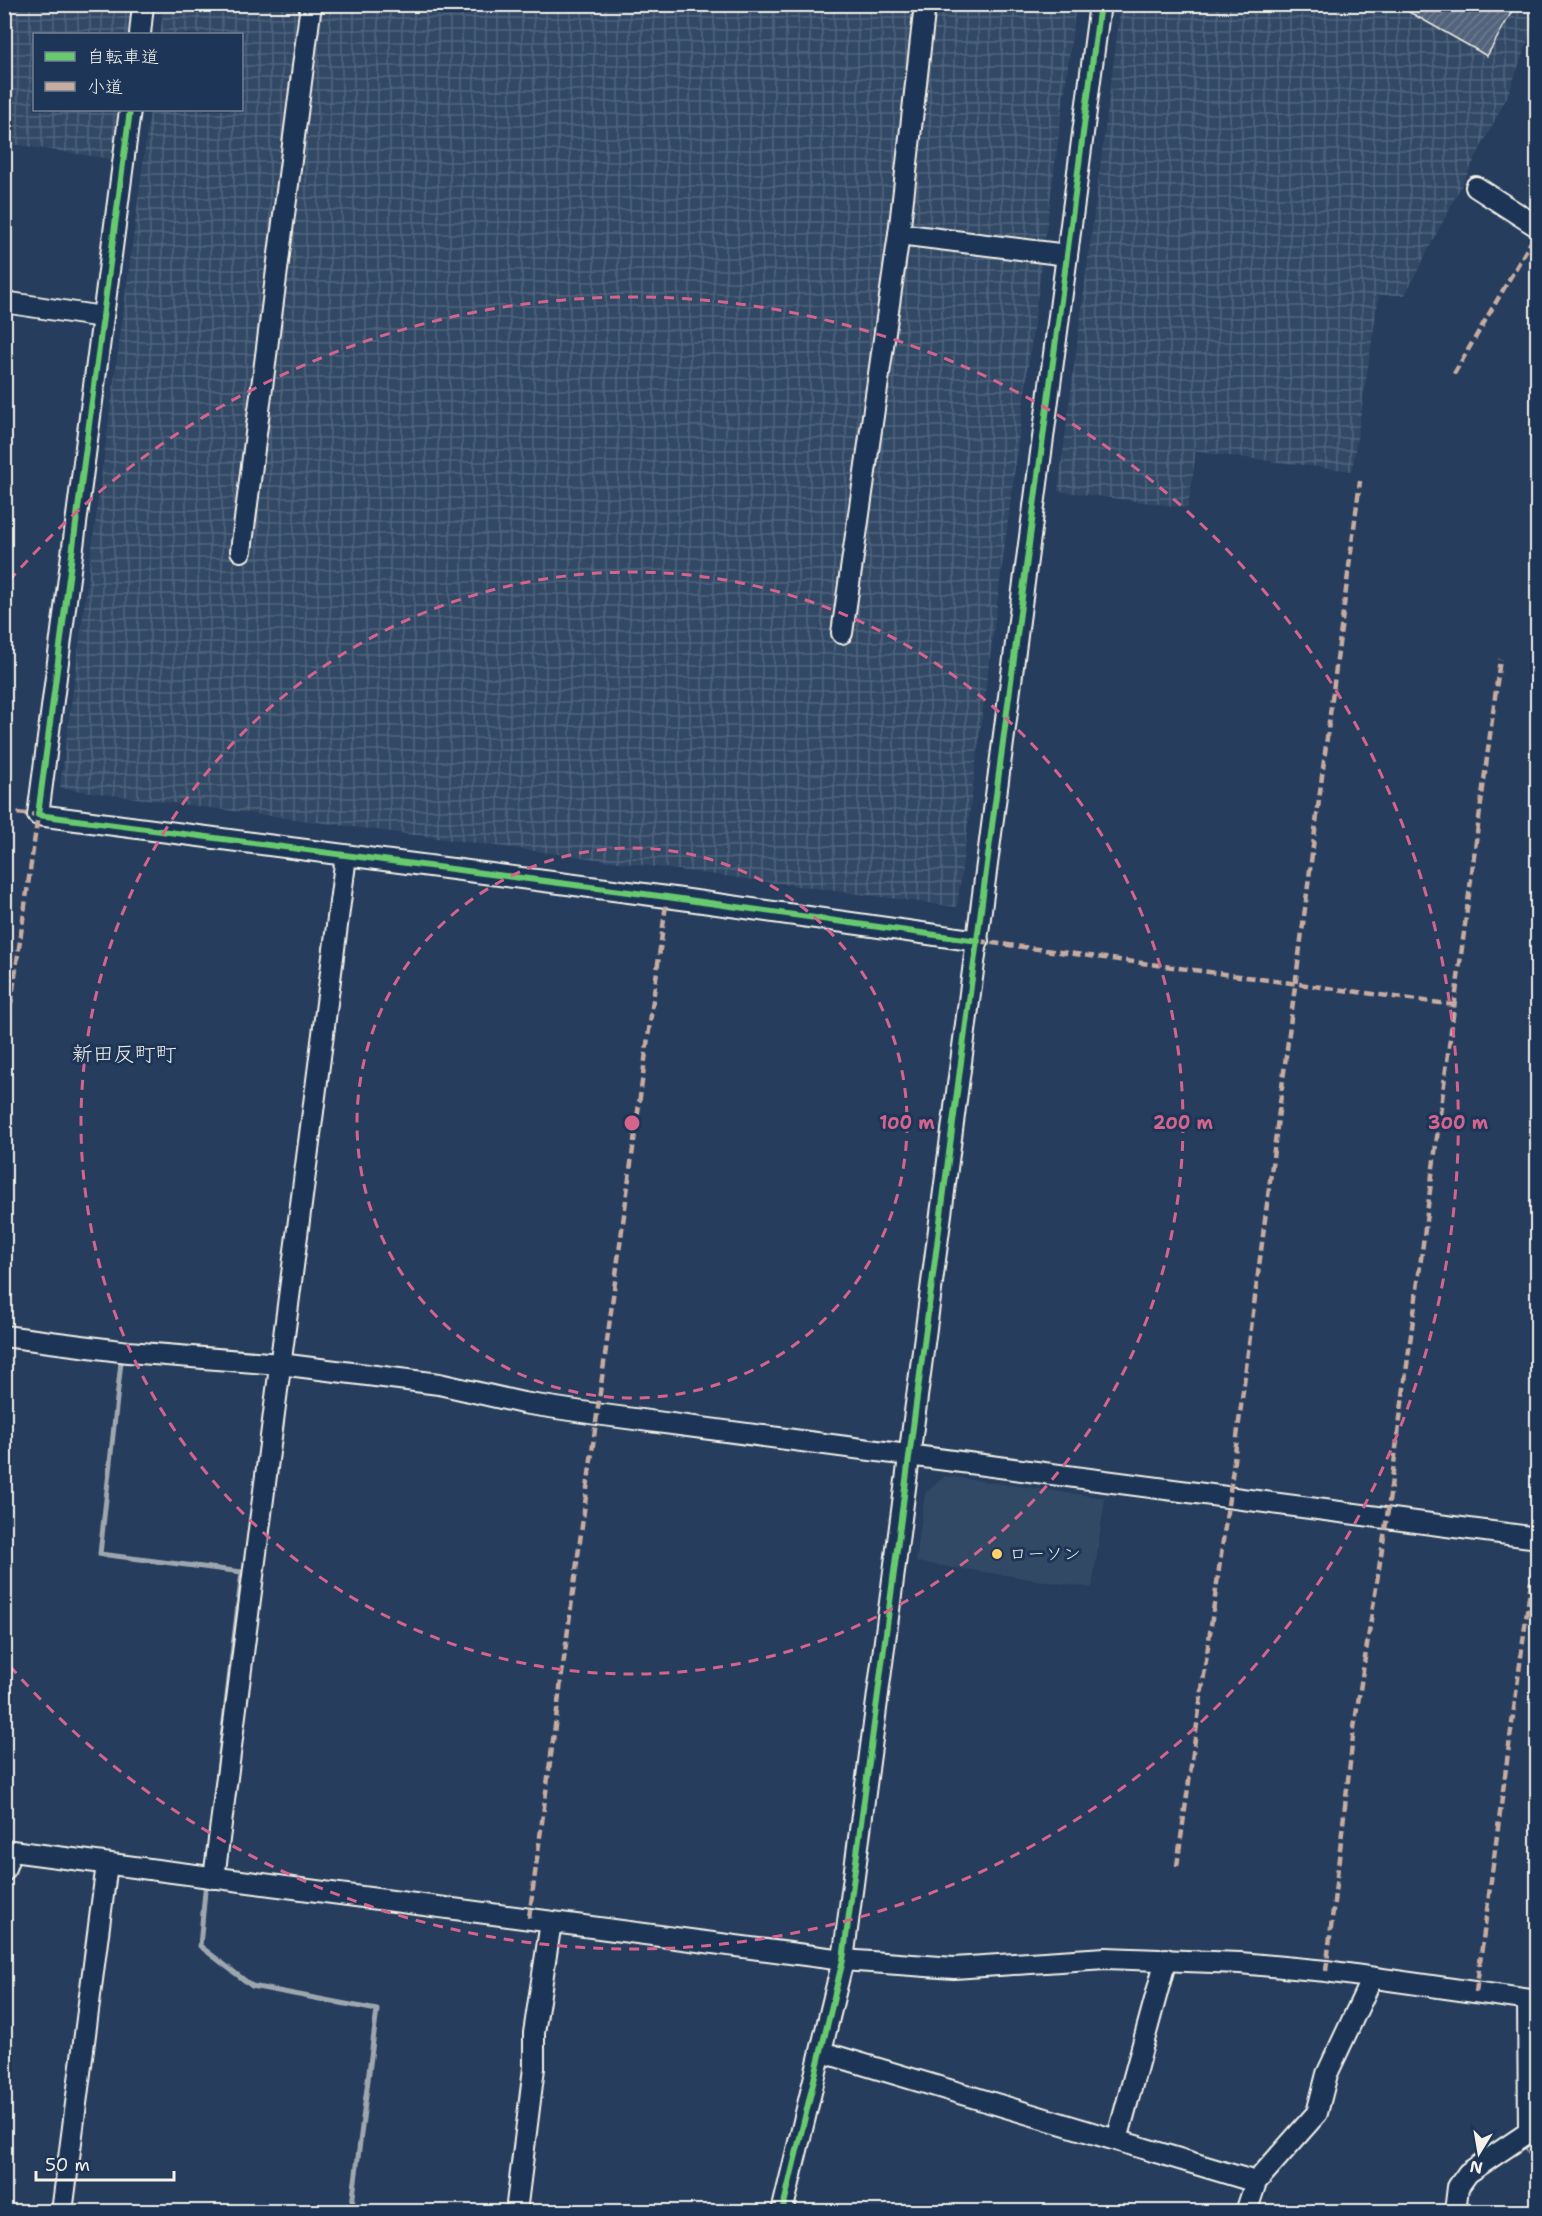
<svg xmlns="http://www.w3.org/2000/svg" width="1542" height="2216" font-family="'Shantell Sans','Klee One',sans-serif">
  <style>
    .built { fill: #334966 }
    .industrial { fill: url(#industrial-grid) }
    .park { fill: url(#park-crowns); stroke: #9aa2ac; stroke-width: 1.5 }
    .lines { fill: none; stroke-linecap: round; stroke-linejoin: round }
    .stream { stroke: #9fa7ae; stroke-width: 5 }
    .building { fill: url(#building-hatch); stroke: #f4f1e8; stroke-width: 1.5 }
    .minor-casing { stroke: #f4f1e8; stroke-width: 24 }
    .minor { stroke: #1d3557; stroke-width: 20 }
    .quiet { stroke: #c7aca2; stroke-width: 4.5; stroke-dasharray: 9 4.5; stroke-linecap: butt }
    .cycleway-casing { stroke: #1d3557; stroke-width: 10 }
    .cycleway { stroke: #67ca6e; stroke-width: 6 }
    .ring { fill: none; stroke: #d4648c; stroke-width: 3; stroke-dasharray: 10 8 }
    .poi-dot { fill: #ffd166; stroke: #1d3557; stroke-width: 2 }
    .labels { text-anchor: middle; stroke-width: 6; stroke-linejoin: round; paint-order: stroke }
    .poi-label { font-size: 18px; fill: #f4f1e8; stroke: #1d3557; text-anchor: start }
    .quarter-label { font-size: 21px; fill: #f4f1e8; stroke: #1d3557 }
    .centre { fill: #d4648c; stroke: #1d3557; stroke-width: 3 }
    .ring-label { font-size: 18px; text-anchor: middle; font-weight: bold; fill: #d4648c; stroke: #1d3557; stroke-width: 6; stroke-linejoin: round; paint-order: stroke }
  </style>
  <defs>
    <pattern id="industrial-grid" width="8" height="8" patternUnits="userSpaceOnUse" patternTransform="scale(1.5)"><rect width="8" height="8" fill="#334966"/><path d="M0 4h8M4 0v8" fill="none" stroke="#51647c"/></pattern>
    <pattern id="park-crowns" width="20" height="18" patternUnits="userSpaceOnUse" patternTransform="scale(1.5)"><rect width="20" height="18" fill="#40546f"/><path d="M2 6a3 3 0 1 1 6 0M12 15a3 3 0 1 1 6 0" fill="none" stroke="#5c6d84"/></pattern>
    <pattern id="building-hatch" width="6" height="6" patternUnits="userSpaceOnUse" patternTransform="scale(1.5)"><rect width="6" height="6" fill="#52647b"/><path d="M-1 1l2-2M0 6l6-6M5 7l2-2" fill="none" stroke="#6c7b8e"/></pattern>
  </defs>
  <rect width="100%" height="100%" fill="#263d5d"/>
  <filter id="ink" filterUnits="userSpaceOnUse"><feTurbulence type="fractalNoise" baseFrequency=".0167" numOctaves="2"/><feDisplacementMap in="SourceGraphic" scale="12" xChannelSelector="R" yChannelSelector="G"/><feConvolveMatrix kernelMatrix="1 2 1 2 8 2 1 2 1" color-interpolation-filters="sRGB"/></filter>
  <g filter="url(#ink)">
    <!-- built -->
    <polygon class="built" points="945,1476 1105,1498 1092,1588 916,1562 925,1493"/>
    <!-- industrial -->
    <g class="industrial">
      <polygon points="5,4 132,5 128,34 34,34 34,110 118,110 111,159 5,143"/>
      <polygon points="164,5 1076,5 957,907 60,788 150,110 242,110 242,34 160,34"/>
      <polygon points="1121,5 1537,5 1537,14 1509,93 1405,295 1379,295 1352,471 1196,452 1188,508 1058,491"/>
      <polygon points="272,2203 323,2211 271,2211"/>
    </g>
    <!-- park -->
    <polygon class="park" points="1537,2019 1537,2188 1534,2187 1534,2164 1524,2145 1537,2137"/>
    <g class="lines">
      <!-- stream -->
      <g class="stream">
        <polyline points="121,1362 100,1554 242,1572 215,1796"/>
        <polyline points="206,1880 200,1946 252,1986 377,2010 351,2212"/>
      </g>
    </g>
    <!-- building -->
    <polygon class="building" points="1395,4 1516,4 1487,56"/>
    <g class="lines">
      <defs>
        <g id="minor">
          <polyline points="140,34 143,4"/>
          <polyline points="130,110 38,815 667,897 978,941"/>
          <polyline points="1476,187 1538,227"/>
          <polyline points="899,234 1067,255"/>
          <polyline points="4,302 102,317"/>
          <polyline points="241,551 311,4"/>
          <polyline points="842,633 899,234 925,4"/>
          <polyline points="4,1336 128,1352 280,1364 439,1384 523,1403 596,1414 1538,1538"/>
          <polyline points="4,1850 843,1960 954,1968 1105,1958 1240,1963 1326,1971 1538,2001"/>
          <polyline points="4,1871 11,1851"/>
          <polyline points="214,1878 346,856"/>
          <polyline points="822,2052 1256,2182"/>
          <polyline points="1117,2140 1166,1959"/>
          <polyline points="62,2212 107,1864"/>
          <polyline points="516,2212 534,2068 534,2033 551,1922"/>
          <polyline points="782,2212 843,1960 1100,4"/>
          <polyline points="1246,2212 1256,2182 1317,2113 1327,2074 1372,1978"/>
          <polyline points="1455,2212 1458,2187 1468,2173 1529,2132 1528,2000"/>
        </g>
      </defs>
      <!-- minor casing -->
      <use href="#minor" class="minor-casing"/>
      <!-- minor -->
      <use href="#minor" class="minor"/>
      <!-- quiet -->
      <g class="quiet">
        <polyline points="1454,374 1538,230"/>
        <polyline points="4,812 38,815 4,1052"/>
        <polyline points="978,941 1455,1005"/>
        <polyline points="1177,1866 1231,1484 1360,481"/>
        <polyline points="529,1918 667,897"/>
        <polyline points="1326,1971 1354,1728 1387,1517 1500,659"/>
        <polyline points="1476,1992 1537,1537"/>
      </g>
      <defs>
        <g id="cycleway">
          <polyline points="130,110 38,815 667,897 978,941"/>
          <polyline points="782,2212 843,1960 1100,4"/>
        </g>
      </defs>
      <!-- cycleway casing -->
      <use href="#cycleway" class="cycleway-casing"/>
      <!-- cycleway -->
      <use href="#cycleway" class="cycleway"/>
    </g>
  </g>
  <!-- distance rings -->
  <g class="ring">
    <circle cx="632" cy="1123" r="275"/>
    <circle cx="632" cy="1123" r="551"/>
    <path d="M9 581A826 826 0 1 1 9 1665"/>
  </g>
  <!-- markers -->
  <circle class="poi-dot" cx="997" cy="1554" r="6"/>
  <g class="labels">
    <!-- poi labels -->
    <g class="poi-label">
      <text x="1009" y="1560">ローソン</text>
    </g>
    <!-- quarter labels -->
    <g class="quarter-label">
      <text x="124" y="1061">新田反町町</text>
    </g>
  </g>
  <circle cx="632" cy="1123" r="9" class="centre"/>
  <g class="ring-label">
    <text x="907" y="1129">100 m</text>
    <text x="1183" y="1129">200 m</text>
    <text x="1458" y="1129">300 m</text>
  </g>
  <!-- margin -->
  <rect width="1542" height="2216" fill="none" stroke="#1d3557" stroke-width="24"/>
  <rect x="12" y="12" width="1518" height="2192" fill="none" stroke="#f4f1e8" stroke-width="2" filter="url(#ink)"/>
  <!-- legend -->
  <rect x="33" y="33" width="210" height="78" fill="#1d3557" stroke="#738091" stroke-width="1.5"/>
  <rect x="45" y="52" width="30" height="9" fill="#67ca6e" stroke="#738091" stroke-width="1.5"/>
  <text x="87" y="63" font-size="18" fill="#f4f1e8">自転車道</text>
  <rect x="45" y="82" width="30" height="9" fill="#c7aca2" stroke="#738091" stroke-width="1.5"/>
  <text x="87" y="93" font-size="18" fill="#f4f1e8">小道</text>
  <!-- north arrow -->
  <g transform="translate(1479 2153) rotate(191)" stroke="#1d3557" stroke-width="4.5" paint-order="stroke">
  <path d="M0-4.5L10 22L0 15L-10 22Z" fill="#f4f1e8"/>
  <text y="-9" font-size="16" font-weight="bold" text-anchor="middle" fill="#f4f1e8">N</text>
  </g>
  <!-- scale -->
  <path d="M36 2171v9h138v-9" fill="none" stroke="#f4f1e8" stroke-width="3"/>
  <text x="45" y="2171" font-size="18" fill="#f4f1e8" stroke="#1d3557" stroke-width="4.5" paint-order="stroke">50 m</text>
</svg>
